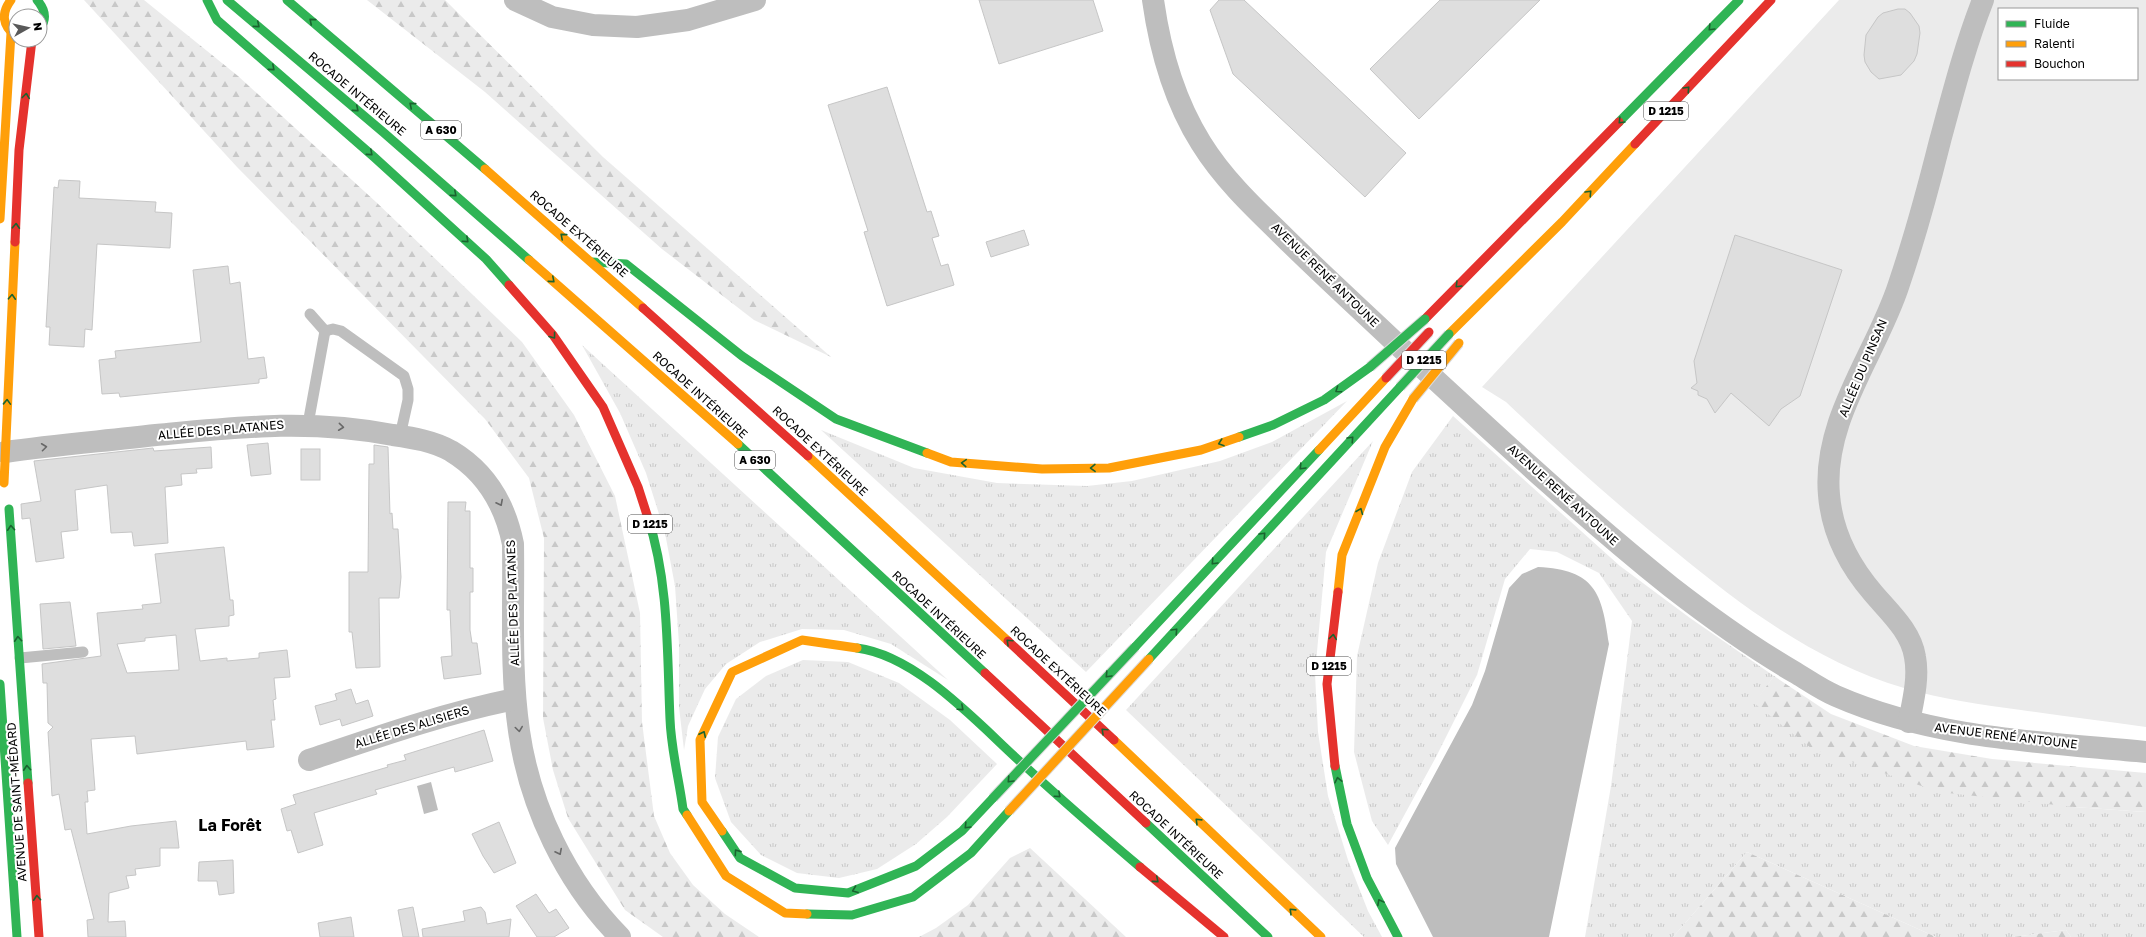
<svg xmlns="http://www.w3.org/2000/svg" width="2146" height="937" font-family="'Golos Text',sans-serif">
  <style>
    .grass { fill: url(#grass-tufts) }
    .forest { fill: url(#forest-firs) }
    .green { fill: #ebebeb; fill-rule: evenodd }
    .water { fill: #bdbdbd }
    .building { fill: #dedede; stroke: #c6c6c6; fill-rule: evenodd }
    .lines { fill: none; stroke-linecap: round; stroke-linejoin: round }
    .lane { stroke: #bebebe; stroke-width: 11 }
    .street { stroke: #bebebe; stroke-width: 22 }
    .fast { stroke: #30b455; stroke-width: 9 }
    .slow { stroke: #ff9f0a; stroke-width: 9 }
    .jam { stroke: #e5322d; stroke-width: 9 }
    .fast-bridge-casing { stroke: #dbdbdb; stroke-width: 11; stroke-linecap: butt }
    .slow-bridge-casing { stroke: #dbdbdb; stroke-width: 11; stroke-linecap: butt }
    .jam-bridge-casing { stroke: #dbdbdb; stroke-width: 11; stroke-linecap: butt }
    .fast-bridge { stroke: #30b455; stroke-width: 9 }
    .slow-bridge { stroke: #ff9f0a; stroke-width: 9 }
    .jam-bridge { stroke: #e5322d; stroke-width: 9 }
    .oneway { stroke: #1a632f }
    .oneway2 { stroke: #686868 }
    .labels { text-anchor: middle; stroke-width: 4; stroke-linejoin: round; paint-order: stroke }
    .shield { fill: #fff; stroke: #4c4c4c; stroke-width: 1 }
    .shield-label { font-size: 11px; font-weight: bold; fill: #000 }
    .street-label { font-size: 12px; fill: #000; stroke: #fff }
    .district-label { font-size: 16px; font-weight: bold; fill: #000; stroke: #fff }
  </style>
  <defs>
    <pattern id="grass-tufts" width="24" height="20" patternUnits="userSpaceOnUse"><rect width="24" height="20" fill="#ebebeb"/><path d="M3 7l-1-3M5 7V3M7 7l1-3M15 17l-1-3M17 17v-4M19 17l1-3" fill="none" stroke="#c8c8c8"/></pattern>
    <pattern id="forest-firs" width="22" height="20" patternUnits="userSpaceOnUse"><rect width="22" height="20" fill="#ebebeb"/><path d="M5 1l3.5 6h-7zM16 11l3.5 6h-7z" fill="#c8c8c8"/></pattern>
  </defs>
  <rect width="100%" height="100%" fill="#fff"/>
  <!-- grass -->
  <g class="grass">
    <polygon points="582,345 948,680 891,644 844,630 802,629 760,642 726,664 705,689 688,726 684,750 679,707 679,644 675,586 665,533 646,473 620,413"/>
    <polygon points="1347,401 1086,672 821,430 914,468 997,483 1087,486 1132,481 1220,461 1272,442"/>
    <polygon points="1453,416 1620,566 1690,618 1774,676 1755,703 2074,807 2146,812 2146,937 2071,937 2066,930 2013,937 1936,937 1747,852 1673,937 1585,937 1611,786 1632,621 1599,573 1557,552 1530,549 1505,579 1477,675 1436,757 1388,845 1372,821 1354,752 1357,656 1378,563 1412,472"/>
    <polygon points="1373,441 1326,552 1315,674 1318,732 1328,796 1348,860 1368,911 1382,937 1364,937 1126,710"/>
    <polygon points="803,660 848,662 899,683 950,720 997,764 947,817 916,844 877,869 839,878 797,873 761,855 731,822 715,778 718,737 736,699 766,676"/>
  </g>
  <!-- forest -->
  <g class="forest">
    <polygon points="84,0 144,0 238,76 376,202 522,342 574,415 615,496 640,613 642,722 654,816 670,853 693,885 725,914 759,937 663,937 625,910 568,818 553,770 543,718 544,538 529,478 485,419 237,167"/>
    <polygon points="367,0 445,0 603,157 831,357 754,320 662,249 485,92"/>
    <polygon points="1774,676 1831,714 1914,746 1992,759 2146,773 2146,812 2074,807 1939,792 1811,748 1754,703"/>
    <polygon points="1030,848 1126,937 919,937 936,928 968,905 1010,858"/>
    <polygon points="1747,852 1936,937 1673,937"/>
    <polygon points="2066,930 2071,937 2013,937"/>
  </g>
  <!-- green -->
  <path class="green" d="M1839 0H2146V727C2104 721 2063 716 2021 710 1982 705 1942 699 1904 688 1818 663 1744 608 1676 552 1617 505 1561 454 1506 402L1482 387ZM1999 9H2137V79H1999Z"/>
  <!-- water -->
  <g class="water">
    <path d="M1538 567C1595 570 1602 592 1609 644L1549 937H1433L1396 864 1395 848 1472 705 1485 671 1509 588 1522 574Z"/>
    <polygon points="431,782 438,810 424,814 417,786"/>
  </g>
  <!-- building -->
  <g class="building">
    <polygon points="979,0 1093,0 1103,31 999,64"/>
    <polygon points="1219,0 1244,0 1406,153 1365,197 1233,74 1210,10"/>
    <polygon points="1440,0 1540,0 1419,119 1370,69"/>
    <polygon points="1898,9 1905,9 1910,13 1919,26 1920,33 1917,54 1914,61 1901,75 1879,79 1871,72 1865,62 1864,55 1866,35 1878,17 1883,13"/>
    <polygon points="887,87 927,212 931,211 939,236 932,238 941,266 948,264 954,285 887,306 864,232 868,231 828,105"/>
    <polygon points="59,180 80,181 79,198 156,202 155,212 172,213 170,248 97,244 92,330 85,329 84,347 49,345 50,327 46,327 54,187 58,188"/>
    <polygon points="1024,230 1029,245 991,257 986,242"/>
    <polygon points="1735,235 1842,270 1800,396 1781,409 1769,426 1731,393 1715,413 1707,399 1698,395 1698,391 1691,388 1697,383 1694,361"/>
    <polygon points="228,266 230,284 240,282 248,359 264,357 267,378 259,379 259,383 120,397 119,393 102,394 99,360 116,358 115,351 201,342 193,270"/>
    <polygon points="268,443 271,474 251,476 247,445"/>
    <polygon points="374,445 388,447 390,514 392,513 393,529 398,529 401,577 399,598 379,598 380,667 356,668 352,632 349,632 349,572 368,572 369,464 374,464"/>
    <polygon points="211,447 212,468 196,469 197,473 181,474 182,485 165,487 168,543 134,546 132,532 111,533 107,485 75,490 78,530 61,532 64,558 36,562 30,518 22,519 21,504 41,501 34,461 153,448 154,451"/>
    <rect x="301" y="449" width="19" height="31"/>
    <polygon points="448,502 466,502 465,511 470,511 470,568 473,568 473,592 470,592 470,630 472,643 477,643 481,674 444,679 441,657 452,656 450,610 447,610"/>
    <path d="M224 547 230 600H233L234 615 229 616V626L195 629 200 661 227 658V661L259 658V653L287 650 290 677 274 678 276 699 273 700 275 720H271L274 747 247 750 246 741 137 754 135 736 91 739 95 790 87 791 88 802H85L87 834 131 826 176 821 179 848H160V866L135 869 136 875 126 876 129 888 109 893 108 922 125 921 126 937H88L87 920 94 919 71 829 65 830 59 794 52 796 48 732 53 727 48 723 47 683H43L42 664 101 656 97 613 143 609 142 605 161 603 155 554ZM176 635 179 670 127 673 117 644 145 641V638Z"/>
    <polygon points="70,602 76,646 43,649 40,604"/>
    <polygon points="351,689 356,704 368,700 373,716 342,726 340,719 320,725 315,706 337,700 335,694"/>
    <polygon points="484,730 493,761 455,772 454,767 375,790 377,794 314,813 323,845 298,853 291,830 287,831 281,809 296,804 293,795 388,767 387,765 406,760 404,755"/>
    <polygon points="499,822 516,863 494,873 483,856 472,834"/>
    <polygon points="233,860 234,893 219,895 217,881 198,881 199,862"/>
    <polygon points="536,894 549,913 556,909 569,928 554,937 537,937 516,906"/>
    <polygon points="413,907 419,937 403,937 398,910"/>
    <polygon points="481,907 485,912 487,924 511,919 509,937 423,937 422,929 465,921 463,911"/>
    <polygon points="351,917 354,937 320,937 318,923"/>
  </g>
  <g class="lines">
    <!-- lane -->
    <g class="lane">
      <polyline points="310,314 325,331"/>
      <polyline points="325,331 333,329 341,331 404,376 408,389 408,400 400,436"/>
      <polyline points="308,424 325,331"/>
      <polyline points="20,658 83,652"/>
    </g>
    <!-- street -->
    <g class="street">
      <polyline points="515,0 552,17 593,25 637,27 688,20 755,0"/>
      <path d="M1153 0C1160 50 1174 100 1201 143 1222 177 1251 205 1279 232 1318 271 1359 308 1399 346 1488 428 1576 511 1671 587 1711 618 1751 647 1796 673 1809 681 1822 690 1836 696 1934 739 2041 742 2146 752"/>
      <path d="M5 452C55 445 105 441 156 435 240 427 309 419 393 435 414 438 433 441 451 451 486 472 505 504 513 544 514 606 510 670 519 731 530 807 566 882 620 937"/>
      <path d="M1909 722C1913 701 1919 678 1915 657 1911 631 1889 612 1873 593 1849 565 1832 532 1829 495 1822 419 1877 353 1899 284 1915 237 1928 189 1940 141 1953 93 1965 46 1983 0"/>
      <path d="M309 760C377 737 445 713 515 699"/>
    </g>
    <!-- fast -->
    <g class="fast">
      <path d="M37 0C45 9 47 19 40 29"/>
      <polyline points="207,0 217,20 374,157 486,259 509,285"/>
      <polyline points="227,0 383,132 529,260"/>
      <polyline points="287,0 485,169"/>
      <polyline points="1619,122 1739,0"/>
      <polyline points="592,262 626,264 742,356 836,419 927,453"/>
      <polyline points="1239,437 1273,425 1324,400 1370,367"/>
      <polyline points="738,444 985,673"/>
      <polyline points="9,509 28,783"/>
      <path d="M648 518C669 582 667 652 670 719 671 749 679 779 683 809L687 815"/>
      <polyline points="1135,647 1319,450"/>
      <path d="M857 648C919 656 980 726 1026 767 1063 801 1101 834 1140 867"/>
      <polyline points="1149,659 1400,387"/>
      <polyline points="0,684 17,937"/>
      <polyline points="1335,766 1347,824 1367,878 1398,937"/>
      <polyline points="1146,823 1268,937"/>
      <polyline points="722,831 740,858 795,888 848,893 916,866 962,831 993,798"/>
      <polyline points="807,914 852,915 913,897 971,853 1009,811"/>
    </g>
    <!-- slow -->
    <g class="slow">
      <path d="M11 0C1 13 2 26 16 36"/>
      <polyline points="485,169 643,308"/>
      <polyline points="0,219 11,33"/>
      <polyline points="529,260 738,444"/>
      <polyline points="1449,334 1562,222 1635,144"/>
      <polyline points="1319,450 1386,378"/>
      <polyline points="927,453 951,462 1042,469 1109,468 1201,450 1239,437"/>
      <polyline points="808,456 1008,641"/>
      <polyline points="4,483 15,242"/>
      <polyline points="1338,592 1342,555 1385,447 1413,399"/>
      <polyline points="1114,740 1321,937"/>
      <polyline points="687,815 726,876 785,913 807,914"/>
      <polyline points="722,831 702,802 700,740 732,672 802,640 857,648"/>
    </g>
    <!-- jam -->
    <g class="jam">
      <polyline points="1635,144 1771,0"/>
      <polyline points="15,242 19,150 32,40"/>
      <polyline points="509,285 553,335 603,407 638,487 648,518"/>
      <polyline points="643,308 808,456"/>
      <polyline points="1425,319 1619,122"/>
      <polyline points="1008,641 1114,740"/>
      <polyline points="985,673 1146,823"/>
      <polyline points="1335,766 1327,684 1338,592"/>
      <polyline points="28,783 39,937"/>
      <polyline points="1140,867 1224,937"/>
    </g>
    <defs>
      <g id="fast-bridge">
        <polyline points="1370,367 1425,319"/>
        <polyline points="1400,387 1449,334"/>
        <polyline points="993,798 1135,647"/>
      </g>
      <g id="slow-bridge">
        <polyline points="1413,399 1459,343"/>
        <polyline points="1009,811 1149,659"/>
      </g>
      <polyline id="jam-bridge" points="1386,378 1429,332"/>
    </defs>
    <!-- fast-bridge casing -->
    <use href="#fast-bridge" class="fast-bridge-casing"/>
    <!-- slow-bridge casing -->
    <use href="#slow-bridge" class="slow-bridge-casing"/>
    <!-- jam-bridge casing -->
    <use href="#jam-bridge" class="jam-bridge-casing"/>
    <!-- fast-bridge -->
    <use href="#fast-bridge" class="fast-bridge"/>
    <!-- slow-bridge -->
    <use href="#slow-bridge" class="slow-bridge"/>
    <!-- jam-bridge -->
    <use href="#jam-bridge" class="jam-bridge"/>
  </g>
  <!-- one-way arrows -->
  <defs><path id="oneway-chevron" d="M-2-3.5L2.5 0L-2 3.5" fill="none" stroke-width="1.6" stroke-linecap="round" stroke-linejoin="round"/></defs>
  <g class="oneway">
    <use href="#oneway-chevron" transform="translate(312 21) rotate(-140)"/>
    <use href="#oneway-chevron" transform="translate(257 25) rotate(40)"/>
    <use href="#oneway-chevron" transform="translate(1711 28) rotate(134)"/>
    <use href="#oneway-chevron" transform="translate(272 68) rotate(41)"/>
    <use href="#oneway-chevron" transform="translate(1687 89) rotate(-47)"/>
    <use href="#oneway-chevron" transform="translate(26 96) rotate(-83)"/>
    <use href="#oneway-chevron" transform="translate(412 105) rotate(-140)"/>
    <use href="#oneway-chevron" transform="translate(356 109) rotate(40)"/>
    <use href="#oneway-chevron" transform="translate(1621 121) rotate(134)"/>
    <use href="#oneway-chevron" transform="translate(370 153) rotate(41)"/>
    <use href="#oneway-chevron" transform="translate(1589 193) rotate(-47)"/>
    <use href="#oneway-chevron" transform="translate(454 194) rotate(41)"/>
    <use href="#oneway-chevron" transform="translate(16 226) rotate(-87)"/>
    <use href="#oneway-chevron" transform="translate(563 236) rotate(-139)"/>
    <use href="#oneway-chevron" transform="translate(466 240) rotate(42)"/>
    <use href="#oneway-chevron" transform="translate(552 280) rotate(41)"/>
    <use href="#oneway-chevron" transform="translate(1458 285) rotate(135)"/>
    <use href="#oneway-chevron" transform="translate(12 297) rotate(-87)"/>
    <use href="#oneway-chevron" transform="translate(553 336) rotate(53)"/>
    <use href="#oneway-chevron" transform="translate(1338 390) rotate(145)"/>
    <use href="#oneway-chevron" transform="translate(7 402) rotate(-88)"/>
    <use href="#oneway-chevron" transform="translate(1351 439) rotate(-47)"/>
    <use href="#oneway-chevron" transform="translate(1221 443) rotate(161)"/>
    <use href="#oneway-chevron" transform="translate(964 463) rotate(-176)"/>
    <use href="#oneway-chevron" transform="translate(1302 467) rotate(133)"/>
    <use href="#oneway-chevron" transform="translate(1093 468) rotate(179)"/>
    <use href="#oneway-chevron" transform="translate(1360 511) rotate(-68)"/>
    <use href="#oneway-chevron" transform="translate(11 528) rotate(-94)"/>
    <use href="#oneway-chevron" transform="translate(1263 535) rotate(-47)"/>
    <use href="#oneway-chevron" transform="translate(1214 562) rotate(133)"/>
    <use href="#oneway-chevron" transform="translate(1175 631) rotate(-47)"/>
    <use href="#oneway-chevron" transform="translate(1333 637) rotate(-83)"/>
    <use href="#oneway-chevron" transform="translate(18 639) rotate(-94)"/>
    <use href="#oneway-chevron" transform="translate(1009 642) rotate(-137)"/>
    <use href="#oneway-chevron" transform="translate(1108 675) rotate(133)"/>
    <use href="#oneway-chevron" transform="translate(961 708) rotate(42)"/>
    <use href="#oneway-chevron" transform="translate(1104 731) rotate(-137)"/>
    <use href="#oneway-chevron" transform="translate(703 734) rotate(-65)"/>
    <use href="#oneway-chevron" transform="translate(27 768) rotate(-94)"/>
    <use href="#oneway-chevron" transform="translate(1010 780) rotate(133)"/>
    <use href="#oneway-chevron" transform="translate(1338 780) rotate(-102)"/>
    <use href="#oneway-chevron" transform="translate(1058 795) rotate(42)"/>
    <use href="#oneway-chevron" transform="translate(1198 821) rotate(-136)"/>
    <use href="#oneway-chevron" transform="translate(967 826) rotate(134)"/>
    <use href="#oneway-chevron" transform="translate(737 852) rotate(-125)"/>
    <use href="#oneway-chevron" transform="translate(1156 880) rotate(40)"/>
    <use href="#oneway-chevron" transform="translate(855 890) rotate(159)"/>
    <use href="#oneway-chevron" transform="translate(37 898) rotate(-94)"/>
    <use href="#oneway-chevron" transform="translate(1380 902) rotate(-118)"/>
    <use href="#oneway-chevron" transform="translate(1292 911) rotate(-136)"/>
  </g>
  <g class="oneway2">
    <use href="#oneway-chevron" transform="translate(341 427) rotate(6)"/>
    <use href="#oneway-chevron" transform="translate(44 447) rotate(-7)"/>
    <use href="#oneway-chevron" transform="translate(500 503) rotate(63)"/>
    <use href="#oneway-chevron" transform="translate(519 729) rotate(82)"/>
    <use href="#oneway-chevron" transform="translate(559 852) rotate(63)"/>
  </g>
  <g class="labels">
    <!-- shield labels -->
    <g class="shield">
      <rect x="1644" y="102" width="44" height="18" rx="3"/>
      <rect x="421" y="121" width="40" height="18" rx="3"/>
      <rect x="1402" y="351" width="44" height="18" rx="3"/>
      <rect x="735" y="451" width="40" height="18" rx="3"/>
      <rect x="628" y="515" width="44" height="18" rx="3"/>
      <rect x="1307" y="657" width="44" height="18" rx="3"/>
    </g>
    <g class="shield-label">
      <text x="1666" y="115">D 1215</text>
      <text x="441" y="134">A 630</text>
      <text x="1424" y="364">D 1215</text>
      <text x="755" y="464">A 630</text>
      <text x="650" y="528">D 1215</text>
      <text x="1329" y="670">D 1215</text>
    </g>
    <!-- street labels -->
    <g class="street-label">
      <text transform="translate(357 94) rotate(40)" y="4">ROCADE INTÉRIEURE</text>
      <text transform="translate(579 234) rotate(41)" y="4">ROCADE EXTÉRIEURE</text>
      <text transform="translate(1325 275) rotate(44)" y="4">AVENUE RENÉ ANTOUNE</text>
      <text transform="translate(1863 368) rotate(-67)" y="4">ALLÉE DU PINSAN</text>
      <text transform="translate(700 395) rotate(42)" y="4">ROCADE INTÉRIEURE</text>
      <text transform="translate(221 430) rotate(-5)" y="4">ALLÉE DES PLATANES</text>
      <text transform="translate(820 451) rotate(43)" y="4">ROCADE EXTÉRIEURE</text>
      <text transform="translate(1563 495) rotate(42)" y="4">AVENUE RENÉ ANTOUNE</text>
      <text transform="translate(513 603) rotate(-92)" y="4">ALLÉE DES PLATANES</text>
      <text transform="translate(939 615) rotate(43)" y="4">ROCADE INTÉRIEURE</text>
      <text transform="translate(1058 671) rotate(43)" y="4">ROCADE EXTÉRIEURE</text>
      <text transform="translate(412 727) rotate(-17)" y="4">ALLÉE DES ALISIERS</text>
      <text transform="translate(2006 736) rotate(7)" y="4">AVENUE RENÉ ANTOUNE</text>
      <text transform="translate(17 802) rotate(-94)" y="4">AVENUE DE SAINT-MÉDARD</text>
      <text transform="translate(1176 835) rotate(43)" y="4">ROCADE INTÉRIEURE</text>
    </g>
    <!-- district labels -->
    <g class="district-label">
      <text x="230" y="831">La Forêt</text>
    </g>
  </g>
  <!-- legend -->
  <rect x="1998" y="8" width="140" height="72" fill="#ffffff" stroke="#999999"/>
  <rect x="2006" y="21" width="20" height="6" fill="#30b455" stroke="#999999"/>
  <text x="2034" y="28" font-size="12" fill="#000000">Fluide</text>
  <rect x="2006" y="41" width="20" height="6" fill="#ff9f0a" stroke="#999999"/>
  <text x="2034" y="48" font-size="12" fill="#000000">Ralenti</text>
  <rect x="2006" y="61" width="20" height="6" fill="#e5322d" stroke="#999999"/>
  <text x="2034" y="68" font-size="12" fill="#000000">Bouchon</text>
  <!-- north arrow -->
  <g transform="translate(28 28) rotate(82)"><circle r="19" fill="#ffffff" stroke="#999999"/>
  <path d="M0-3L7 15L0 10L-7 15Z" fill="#595959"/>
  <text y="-6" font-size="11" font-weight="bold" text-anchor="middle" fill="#000000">N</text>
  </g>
</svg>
